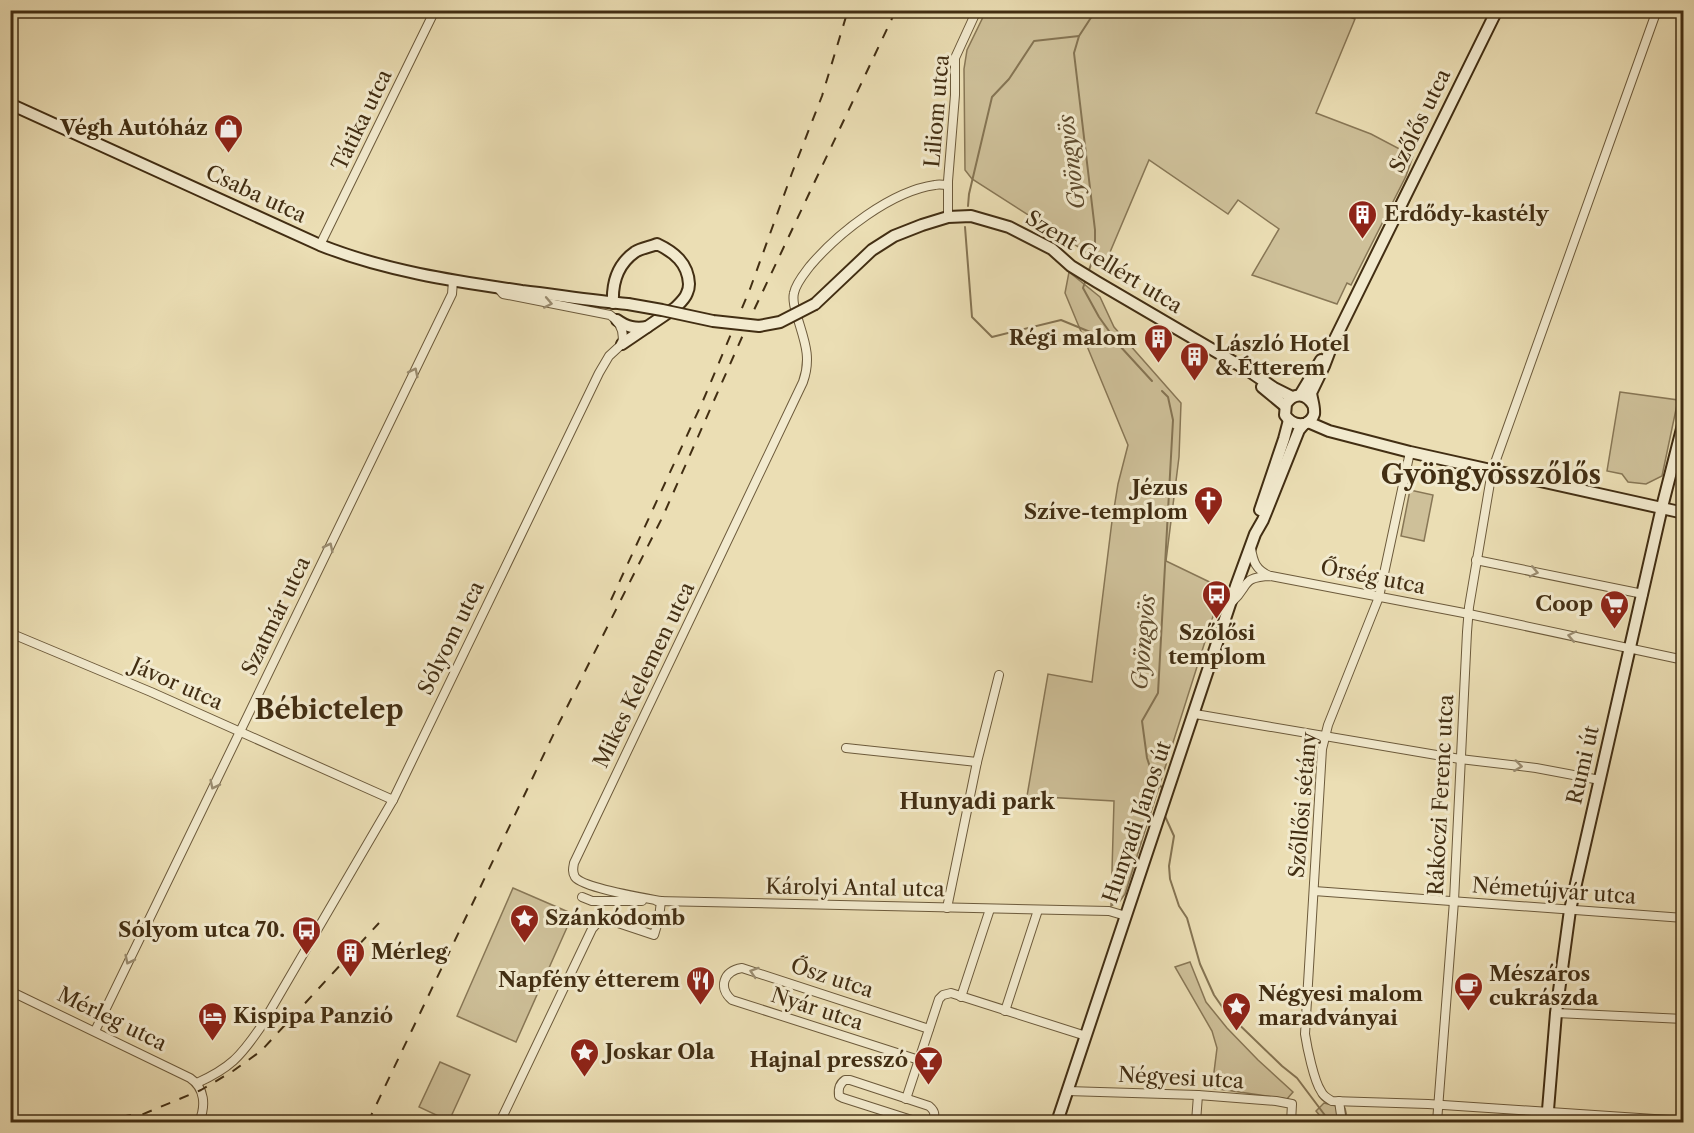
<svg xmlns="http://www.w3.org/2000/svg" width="1694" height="1133" font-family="'Libre Caslon Text',serif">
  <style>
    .green { fill: #cec099; stroke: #887756; stroke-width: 1.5 }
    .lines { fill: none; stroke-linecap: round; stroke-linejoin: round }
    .stream { stroke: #857453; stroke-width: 2 }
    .street-casing { stroke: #6c5a3b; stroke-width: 10 }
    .secondary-casing { stroke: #422e13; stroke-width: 14 }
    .street { stroke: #f2eace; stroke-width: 8 }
    .secondary { stroke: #f2eace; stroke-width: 10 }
    .rail { stroke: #422e13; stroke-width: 2; stroke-dasharray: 10 10; stroke-linecap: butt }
    .secondary-bridge-casing { stroke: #422e13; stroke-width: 14; stroke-linecap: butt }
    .secondary-bridge { stroke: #f2eace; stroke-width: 10 }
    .oneway { stroke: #9a8c70 }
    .labels { text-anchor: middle; stroke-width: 6; stroke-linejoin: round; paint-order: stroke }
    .street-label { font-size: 21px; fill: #422e13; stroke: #f2eace }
    .poi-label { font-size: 21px; font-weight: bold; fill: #422e13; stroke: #f2eace; text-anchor: start }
    .water-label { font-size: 22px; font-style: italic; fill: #5e4b2e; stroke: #f2eace }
    .neighbourhood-label { font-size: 22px; font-weight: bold; fill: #422e13; stroke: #f2eace }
    .district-label { font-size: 27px; font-weight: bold; fill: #422e13; stroke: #f2eace }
  </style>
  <rect width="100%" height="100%" fill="#ebdeb4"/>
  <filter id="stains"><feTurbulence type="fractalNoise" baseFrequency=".00333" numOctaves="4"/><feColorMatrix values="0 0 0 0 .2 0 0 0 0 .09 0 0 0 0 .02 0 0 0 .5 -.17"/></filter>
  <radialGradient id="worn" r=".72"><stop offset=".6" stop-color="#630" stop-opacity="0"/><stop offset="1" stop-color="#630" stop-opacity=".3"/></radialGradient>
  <!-- green -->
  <g class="green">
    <polygon points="986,11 1330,10 1355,19 1316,113 1371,134 1413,156 1406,176 1351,285 1347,283 1337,304 1252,275 1279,229 1238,200 1228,214 1149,160 1105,264 972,179 965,170 964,69 967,50"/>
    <polygon points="1069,272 1100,297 1114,327 1181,403 1179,457 1166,561 1222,588 1125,894 1120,901 1111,906 1114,801 1027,796 1048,674 1092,682 1112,521 1118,484 1128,445 1065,293"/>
    <polygon points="1620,392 1678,400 1662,476 1646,484 1628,482 1622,474 1607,471"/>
    <polygon points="1410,490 1433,495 1424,541 1401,536"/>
    <polygon points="513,888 573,914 516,1042 457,1016"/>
    <polygon points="1190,962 1206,1002 1227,1028 1258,1060 1293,1092 1287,1099 1212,1088 1217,1048 1212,1031 1175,967"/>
    <polygon points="440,1062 470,1075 449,1121 419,1107"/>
    <polygon points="1324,1103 1345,1108 1348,1122 1325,1122 1316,1111"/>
  </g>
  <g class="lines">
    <!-- stream -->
    <g class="stream">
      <polyline points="968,206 969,194 992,97 1009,79 1034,41 1079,36"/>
      <polyline points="965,227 972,317 992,337 1061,320 1117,343"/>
      <polyline points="1088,273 1095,253 1095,230 1074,53 1079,36 1096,10"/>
      <polyline points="1086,279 1083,288 1099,317 1119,345 1152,381"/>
      <polyline points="1160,797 1162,788 1152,773 1147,758 1142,721 1158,693 1173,420 1168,397 1162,391"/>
      <polyline points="1164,814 1174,836 1169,866 1170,879 1179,906 1187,918 1200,964 1214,995 1225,1011 1282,1066 1297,1078 1330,1122"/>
    </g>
    <defs>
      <g id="street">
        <polyline points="948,217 948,181 955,95 955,58 977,10"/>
        <polyline points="320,245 435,10"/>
        <path d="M1410 452 1379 597 1328 725 1322 749 1305 1034C1307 1047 1314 1081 1321 1091 1323 1096 1327 1098 1332 1101L1428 1104 1684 1121"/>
        <path d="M1251 548C1253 562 1256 570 1270 576"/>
        <polyline points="1476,560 1643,594"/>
        <path d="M1232 602C1250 586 1240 577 1271 576L1469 614 1684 660"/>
        <polyline points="10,633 151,692 393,800"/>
        <polyline points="1195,714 1460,759 1536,768 1600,780"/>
        <polyline points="846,748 977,762"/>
        <polyline points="1314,891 1684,918"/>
        <polyline points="582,897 592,901 642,901"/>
        <polyline points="657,901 1109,911 1126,916"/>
        <path d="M661 901C645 898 583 888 575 877 572 872 573 868 574 863L803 382C812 357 804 340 797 316 795 309 792 301 794 293 796 283 804 274 810 266 838 233 891 191 935 185 939 184 943 185 948 185"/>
        <polyline points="947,908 977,762 999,675"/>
        <path d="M10 991 190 1078C205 1088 206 1106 199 1122"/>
        <polyline points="961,997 990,909"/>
        <polyline points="1005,1011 1038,910"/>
        <polyline points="1556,1013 1684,1019"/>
        <polyline points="95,1031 452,294 453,281"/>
        <path d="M919 1060 732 1000C718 988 723 971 742 968L929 1029"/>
        <path d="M197 1083C230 1068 240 1057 260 1028L393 800 599 373 609 356 622 344C625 331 620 322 610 315L503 294 497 287"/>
        <polyline points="1067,1091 1198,1095 1276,1101 1292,1104 1291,1122"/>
        <polyline points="906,1099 939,999 943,995 951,993 1086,1036"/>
        <polyline points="1339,1101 1342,1122"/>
        <path d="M500 1122 592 929C597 923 600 920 609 920L654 935 659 918 661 901"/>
        <path d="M918 1122 843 1098 839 1096C838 1089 839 1084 845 1080H850L929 1106C936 1112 935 1115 932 1122"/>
        <polyline points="1196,1122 1198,1095"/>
        <polyline points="1437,1122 1454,901 1467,632 1469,607 1492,471 1657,10"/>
        <polyline points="1680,1122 1684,1089"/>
      </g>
      <g id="secondary">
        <path d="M10 104 320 245C385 271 454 281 522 291 557 295 592 301 628 304"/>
        <path d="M613 303C612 283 618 264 635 252 641 248 650 247 657 244 674 252 688 263 689 284 689 288 689 289 687 293 685 299 679 304 675 308L622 344"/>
        <polyline points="815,304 872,250 894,236 922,225 948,217 971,216 1009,227 1052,249 1071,266 1097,282 1249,371 1274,388 1292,397"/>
        <path d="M617 320C627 327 635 329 647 327"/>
        <polyline points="1262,387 1285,406"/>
        <polyline points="1300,395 1321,360"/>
        <path d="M1313 405C1306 393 1294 392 1286 404L1285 415C1292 426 1309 429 1314 414 1315 408 1312 400 1311 393L1324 366 1332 345 1497 10"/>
        <polyline points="1308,422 1329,431 1410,452 1684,513"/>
        <polyline points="1260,510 1284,439 1289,420"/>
        <polyline points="1057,1122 1236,586 1255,534 1263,520 1299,430 1304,424"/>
        <polyline points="1547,1122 1556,1013 1570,910 1662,507 1684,421"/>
      </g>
    </defs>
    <!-- street casing -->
    <use href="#street" class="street-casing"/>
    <!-- secondary casing -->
    <use href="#secondary" class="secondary-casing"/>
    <!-- street -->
    <use href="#street" class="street"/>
    <!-- secondary -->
    <use href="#secondary" class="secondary"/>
    <!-- rail -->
    <g class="rail">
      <polyline points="611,600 702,403 750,289 792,173 822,96 848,10"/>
      <polyline points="10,1117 46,1122"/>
      <polyline points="87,1122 131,1115"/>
      <polyline points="124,1122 201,1090 233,1071 261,1051 379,923"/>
      <polyline points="368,1122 556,729 663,516 754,310 896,10"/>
    </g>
    <defs>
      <polyline id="secondary-bridge" points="628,304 662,310 713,321 759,326 780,322 815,304"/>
    </defs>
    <!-- secondary-bridge casing -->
    <use href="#secondary-bridge" class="secondary-bridge-casing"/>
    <!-- secondary-bridge -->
    <use href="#secondary-bridge" class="secondary-bridge"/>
  </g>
  <!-- one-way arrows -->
  <defs><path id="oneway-chevron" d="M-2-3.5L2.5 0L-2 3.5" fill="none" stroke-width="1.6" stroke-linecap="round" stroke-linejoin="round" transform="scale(1.5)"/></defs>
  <g class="oneway">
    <use href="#oneway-chevron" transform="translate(548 303) rotate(11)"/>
    <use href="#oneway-chevron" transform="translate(414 372) rotate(-64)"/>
    <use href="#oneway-chevron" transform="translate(329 547) rotate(-64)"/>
    <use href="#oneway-chevron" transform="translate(1534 572) rotate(12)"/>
    <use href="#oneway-chevron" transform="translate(1572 636) rotate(-168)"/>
    <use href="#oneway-chevron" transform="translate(1518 766) rotate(7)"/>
    <use href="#oneway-chevron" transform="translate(214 785) rotate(116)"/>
    <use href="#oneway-chevron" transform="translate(129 960) rotate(116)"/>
    <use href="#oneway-chevron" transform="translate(754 972) rotate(-162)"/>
  </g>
  <!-- icons -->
  <defs>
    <symbol id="shop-pin" viewBox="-11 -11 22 30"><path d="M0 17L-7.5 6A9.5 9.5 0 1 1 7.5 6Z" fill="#8f2418" stroke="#f2eace"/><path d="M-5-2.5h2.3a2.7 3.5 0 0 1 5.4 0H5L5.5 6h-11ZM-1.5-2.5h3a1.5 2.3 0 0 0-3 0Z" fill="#fff"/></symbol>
    <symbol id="building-pin" viewBox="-11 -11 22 30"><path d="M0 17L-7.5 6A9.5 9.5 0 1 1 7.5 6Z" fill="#8f2418" stroke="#f2eace"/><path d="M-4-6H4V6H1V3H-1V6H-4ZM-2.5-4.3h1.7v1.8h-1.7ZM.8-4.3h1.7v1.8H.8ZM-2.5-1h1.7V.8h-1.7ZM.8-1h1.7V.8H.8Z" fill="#fff"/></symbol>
    <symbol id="church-pin" viewBox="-11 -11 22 30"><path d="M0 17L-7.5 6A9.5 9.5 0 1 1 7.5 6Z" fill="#8f2418" stroke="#f2eace"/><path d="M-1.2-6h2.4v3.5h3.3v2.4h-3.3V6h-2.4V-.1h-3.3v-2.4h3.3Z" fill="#fff"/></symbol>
    <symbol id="bus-pin" viewBox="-11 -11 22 30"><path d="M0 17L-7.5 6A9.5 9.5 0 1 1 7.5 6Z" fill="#8f2418" stroke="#f2eace"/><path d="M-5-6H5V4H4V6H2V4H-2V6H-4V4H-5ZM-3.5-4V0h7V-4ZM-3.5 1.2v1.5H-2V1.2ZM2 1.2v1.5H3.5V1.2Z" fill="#fff"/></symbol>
    <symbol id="supermarket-pin" viewBox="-11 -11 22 30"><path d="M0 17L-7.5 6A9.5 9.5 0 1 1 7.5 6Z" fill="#8f2418" stroke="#f2eace"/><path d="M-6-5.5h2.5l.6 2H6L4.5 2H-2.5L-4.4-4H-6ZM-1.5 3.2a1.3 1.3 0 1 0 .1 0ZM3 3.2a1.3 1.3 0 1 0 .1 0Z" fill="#fff"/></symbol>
    <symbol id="sight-pin" viewBox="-11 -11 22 30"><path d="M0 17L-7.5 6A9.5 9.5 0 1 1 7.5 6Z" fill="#8f2418" stroke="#f2eace"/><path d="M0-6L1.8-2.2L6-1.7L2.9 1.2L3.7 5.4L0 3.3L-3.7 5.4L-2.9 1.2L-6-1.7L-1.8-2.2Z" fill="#fff"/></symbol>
    <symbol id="restaurant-pin" viewBox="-11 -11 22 30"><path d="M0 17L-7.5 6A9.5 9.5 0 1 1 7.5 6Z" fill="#8f2418" stroke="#f2eace"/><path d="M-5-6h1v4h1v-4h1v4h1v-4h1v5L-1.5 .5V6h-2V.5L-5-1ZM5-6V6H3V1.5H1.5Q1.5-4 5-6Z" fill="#fff"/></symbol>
    <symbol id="cafe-pin" viewBox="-11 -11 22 30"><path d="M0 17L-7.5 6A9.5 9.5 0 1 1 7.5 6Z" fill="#8f2418" stroke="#f2eace"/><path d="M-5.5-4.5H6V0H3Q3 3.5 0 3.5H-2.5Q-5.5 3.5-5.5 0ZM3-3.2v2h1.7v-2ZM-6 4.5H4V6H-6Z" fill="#fff"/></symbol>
    <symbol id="hotel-pin" viewBox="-11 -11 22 30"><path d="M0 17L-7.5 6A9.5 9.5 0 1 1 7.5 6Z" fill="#8f2418" stroke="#f2eace"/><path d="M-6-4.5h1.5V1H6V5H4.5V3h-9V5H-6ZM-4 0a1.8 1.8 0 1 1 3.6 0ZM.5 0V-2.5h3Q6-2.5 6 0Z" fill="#fff"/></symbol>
    <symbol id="bar-pin" viewBox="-11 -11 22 30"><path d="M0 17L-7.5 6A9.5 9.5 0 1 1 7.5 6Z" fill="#8f2418" stroke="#f2eace"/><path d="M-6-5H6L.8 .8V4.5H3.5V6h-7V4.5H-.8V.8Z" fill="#fff"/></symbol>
  </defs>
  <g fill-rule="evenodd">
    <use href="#shop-pin" x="212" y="112" width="33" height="45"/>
    <use href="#building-pin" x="1346" y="198" width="33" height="45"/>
    <use href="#building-pin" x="1142" y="322" width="33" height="45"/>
    <use href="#building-pin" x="1178" y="340" width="33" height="45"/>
    <use href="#church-pin" x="1192" y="484" width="33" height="45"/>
    <use href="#bus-pin" x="1200" y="578" width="33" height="45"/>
    <use href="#supermarket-pin" x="1598" y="588" width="33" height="45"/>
    <use href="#sight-pin" x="508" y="902" width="33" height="45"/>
    <use href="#bus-pin" x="290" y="914" width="33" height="45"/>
    <use href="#building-pin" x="334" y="936" width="33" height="45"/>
    <use href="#restaurant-pin" x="684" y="964" width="33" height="45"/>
    <use href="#cafe-pin" x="1452" y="970" width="33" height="45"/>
    <use href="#sight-pin" x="1220" y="990" width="33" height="45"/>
    <use href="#hotel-pin" x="196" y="1000" width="33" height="45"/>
    <use href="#sight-pin" x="568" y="1036" width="33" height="45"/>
    <use href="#bar-pin" x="912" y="1044" width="33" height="45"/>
  </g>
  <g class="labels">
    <!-- street labels -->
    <g class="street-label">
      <text transform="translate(937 111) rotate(-85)" y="7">Liliom utca</text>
      <text transform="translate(362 120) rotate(-64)" y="7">Tátika utca</text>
      <text transform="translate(1420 121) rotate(-64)" y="7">Szőlős utca</text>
      <text transform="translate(256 194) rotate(25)" y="7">Csaba utca</text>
      <text transform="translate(1104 262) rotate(31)" y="7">Szent Gellért utca</text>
      <text transform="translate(1373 577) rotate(11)" y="7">Őrség utca</text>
      <text transform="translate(276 616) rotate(-64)" y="7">Szatmár utca</text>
      <text transform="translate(451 638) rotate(-64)" y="7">Sólyom utca</text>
      <text transform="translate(644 675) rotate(-64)" y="7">Mikes Kelemen utca</text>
      <text transform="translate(177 684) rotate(24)" y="7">Jávor utca</text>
      <text transform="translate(1583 765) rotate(-77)" y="7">Rumi út</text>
      <text transform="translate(1441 795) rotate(-87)" y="7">Rákóczi Ferenc utca</text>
      <text transform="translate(1303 805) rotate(-85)" y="7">Szőllősi sétány</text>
      <text transform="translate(1137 822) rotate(-71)" y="7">Hunyadi János út</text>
      <text transform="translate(855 888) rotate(1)" y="7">Károlyi Antal utca</text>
      <text transform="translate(1554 891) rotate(4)" y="7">Németújvár utca</text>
      <text transform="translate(832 978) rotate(18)" y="7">Ősz utca</text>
      <text transform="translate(817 1009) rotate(18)" y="7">Nyár utca</text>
      <text transform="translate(112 1019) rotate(26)" y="7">Mérleg utca</text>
      <text transform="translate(1181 1078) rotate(3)" y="7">Négyesi utca</text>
    </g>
    <!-- poi labels -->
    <g class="poi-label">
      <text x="208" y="135" text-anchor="end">Végh Autóház</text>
      <text x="1384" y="221">Erdődy-kastély</text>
      <text x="1137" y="345" text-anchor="end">Régi malom</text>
      <text x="1215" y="351">László Hotel<tspan x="1215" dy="24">&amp; Étterem</tspan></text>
      <text x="1188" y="495" text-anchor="end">Jézus<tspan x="1188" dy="24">Szíve-templom</tspan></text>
      <text x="1593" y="611" text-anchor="end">Coop</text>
      <text x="1217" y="640" text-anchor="middle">Szőlősi<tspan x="1217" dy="24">templom</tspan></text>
      <text x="545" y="925">Szánkódomb</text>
      <text x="285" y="937" text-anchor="end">Sólyom utca 70.</text>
      <text x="371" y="959">Mérleg</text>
      <text x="1489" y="981">Mészáros<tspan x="1489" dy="24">cukrászda</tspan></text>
      <text x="680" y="987" text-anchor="end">Napfény étterem</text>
      <text x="1258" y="1001">Négyesi malom<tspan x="1258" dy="24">maradványai</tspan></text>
      <text x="233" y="1023">Kispipa Panzió</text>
      <text x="605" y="1059">Joskar Ola</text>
      <text x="908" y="1067" text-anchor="end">Hajnal presszó</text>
    </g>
    <!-- water labels -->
    <g class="water-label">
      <text transform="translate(1071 162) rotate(-97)" y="8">Gyöngyös</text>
      <text transform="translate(1143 642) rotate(-85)" y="8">Gyöngyös</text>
    </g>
    <!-- neighbourhood labels -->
    <g class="neighbourhood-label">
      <text x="977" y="809">Hunyadi park</text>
    </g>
    <!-- district labels -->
    <g class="district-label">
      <text x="1491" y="484">Gyöngyösszőlős</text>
      <text x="329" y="719">Bébictelep</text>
    </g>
  </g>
  <!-- margin -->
  <rect width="1694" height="1133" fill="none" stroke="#ebdeb4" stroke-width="36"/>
  <rect x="12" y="12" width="1670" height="1109" fill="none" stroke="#422e13" stroke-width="3"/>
  <rect x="18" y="18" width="1658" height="1097" fill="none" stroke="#422e13" stroke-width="1.5"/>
  <rect width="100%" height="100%" filter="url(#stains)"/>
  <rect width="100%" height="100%" fill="url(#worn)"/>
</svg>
